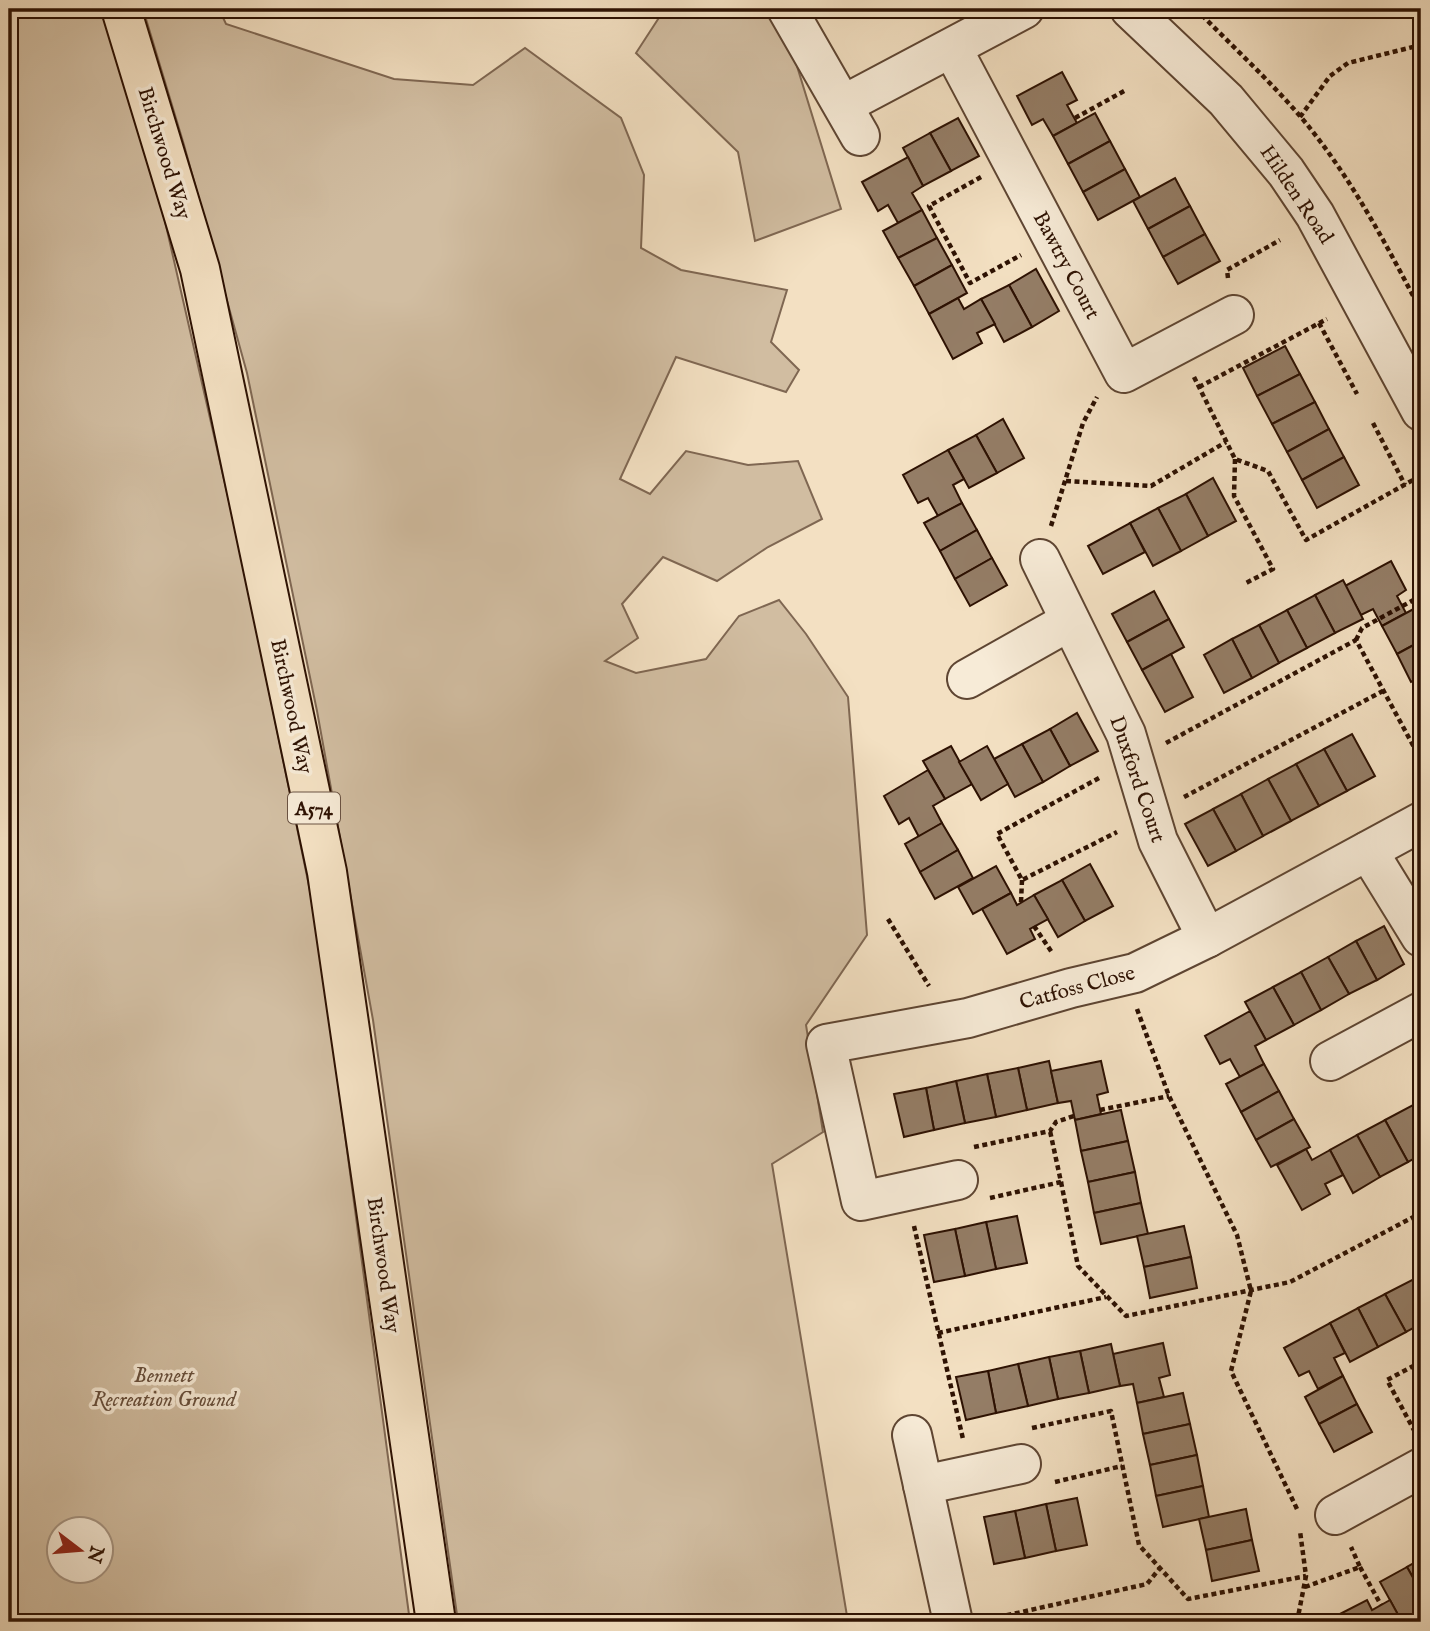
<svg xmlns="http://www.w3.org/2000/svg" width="1430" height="1631" font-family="'IM FELL English',serif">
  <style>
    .green { fill: #d1bda1; stroke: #7f6752; stroke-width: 2; fill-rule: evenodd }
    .building { fill: #947d66; stroke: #2d1102; stroke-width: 2 }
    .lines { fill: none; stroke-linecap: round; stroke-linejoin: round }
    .minor-casing { stroke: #5e4532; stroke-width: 42 }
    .primary-casing { stroke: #2d1102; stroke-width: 42 }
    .path { stroke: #2d1102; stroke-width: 4.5; stroke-dasharray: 5 3.5; stroke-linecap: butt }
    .minor { stroke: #f7ebd7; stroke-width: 38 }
    .primary { stroke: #f3e0c2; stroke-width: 38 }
    .labels { text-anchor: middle; stroke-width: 7; stroke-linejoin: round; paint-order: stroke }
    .shield { fill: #f7ebd7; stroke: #6a5242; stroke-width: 2 }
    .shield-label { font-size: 19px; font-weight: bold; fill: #2d1102 }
    .street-label { font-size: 21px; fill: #2d1102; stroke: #f7ebd7 }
    .park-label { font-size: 21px; font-style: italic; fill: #664d3a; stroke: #f7ebd7 }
  </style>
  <rect width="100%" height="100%" fill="#f3e0c2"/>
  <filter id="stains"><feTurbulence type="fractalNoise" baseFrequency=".00286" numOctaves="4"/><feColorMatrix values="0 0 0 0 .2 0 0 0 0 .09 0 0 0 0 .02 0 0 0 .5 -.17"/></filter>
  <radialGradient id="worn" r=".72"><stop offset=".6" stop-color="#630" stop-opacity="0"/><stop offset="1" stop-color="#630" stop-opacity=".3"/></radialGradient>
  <!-- green -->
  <g class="green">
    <path d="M9 9H105L156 182 239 545 317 925 410 1622H9ZM60 1530H102V1572H60Z"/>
    <polygon points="143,9 219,9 226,24 394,79 473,85 525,48 621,118 644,175 641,248 681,270 787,290 771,342 799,370 786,392 676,357 620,479 650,494 686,451 748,465 798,461 822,519 768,547 717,581 663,557 622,604 638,638 605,661 636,673 706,659 739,616 779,600 806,634 848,697 867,935 806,1025 823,1132 772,1164 848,1622 458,1622 373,1020 317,711 247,373 184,145"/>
    <polygon points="659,9 766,9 792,50 841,209 755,241 738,152 636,53 662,13"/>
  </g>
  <!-- building -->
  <g class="building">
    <polygon points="1062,72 1077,100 1067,105 1077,123 1053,136 1043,119 1032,125 1017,96"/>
    <polygon points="1095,113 1110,141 1068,164 1053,136"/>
    <polygon points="958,118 979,156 951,171 930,133"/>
    <polygon points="930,133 951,171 923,186 903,148"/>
    <polygon points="1110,141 1125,169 1083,192 1068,164"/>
    <polygon points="908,157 923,186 912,193 922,210 898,223 888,205 878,211 862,182"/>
    <polygon points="1125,169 1140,197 1098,220 1083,192"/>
    <polygon points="1175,178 1190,206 1148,229 1133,201"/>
    <polygon points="1190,206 1205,234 1163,257 1148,229"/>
    <polygon points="922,210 937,238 898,258 883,231"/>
    <polygon points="1205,234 1220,261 1178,284 1163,257"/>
    <polygon points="937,238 952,265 914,286 898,258"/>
    <polygon points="952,265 967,293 929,314 914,286"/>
    <polygon points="1036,269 1059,311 1032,327 1009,285"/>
    <polygon points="1009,285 1032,327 1004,342 981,299"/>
    <polygon points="958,298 964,309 981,299 995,324 977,333 982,343 953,359 929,314"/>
    <polygon points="1285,346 1300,374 1257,396 1243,368"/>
    <polygon points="1300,374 1315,402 1272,424 1257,396"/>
    <polygon points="1315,402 1329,429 1287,452 1272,424"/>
    <polygon points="1003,419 1024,458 997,473 976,435"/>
    <polygon points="1329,429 1344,457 1302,480 1287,452"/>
    <polygon points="976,435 997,473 969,488 948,450"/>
    <polygon points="948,450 964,479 953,485 962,503 938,516 928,498 918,503 903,475"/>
    <polygon points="1344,457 1359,485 1317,508 1302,480"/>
    <polygon points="1213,478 1236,521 1208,536 1186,494"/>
    <polygon points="1186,494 1208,536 1181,551 1158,508"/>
    <polygon points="962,503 977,530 940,551 924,523"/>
    <polygon points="1158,508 1181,551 1153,566 1130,523"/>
    <polygon points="1130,523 1145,552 1103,574 1088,546"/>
    <polygon points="977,530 992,558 955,579 940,551"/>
    <polygon points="992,558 1007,585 970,606 955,579"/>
    <polygon points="1391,561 1406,590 1397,596 1406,613 1382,626 1373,609 1361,615 1345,586"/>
    <polygon points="1343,580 1363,619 1335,633 1315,595"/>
    <polygon points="1154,591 1169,619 1127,642 1112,614"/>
    <polygon points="1315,595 1335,633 1307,648 1287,610"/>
    <polygon points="1421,605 1421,641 1397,654 1382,626"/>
    <polygon points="1287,610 1307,648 1279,663 1259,625"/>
    <polygon points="1169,619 1184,647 1142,670 1127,642"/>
    <polygon points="1259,625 1279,663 1252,678 1232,639"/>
    <polygon points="1232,639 1252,678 1224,693 1204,655"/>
    <polygon points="1421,641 1421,677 1411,682 1397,654"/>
    <polygon points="1171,654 1193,697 1165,712 1142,670"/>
    <polygon points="1077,713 1098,751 1070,766 1050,729"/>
    <polygon points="1050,729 1070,766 1043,782 1022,744"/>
    <polygon points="1352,734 1375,776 1347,791 1324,749"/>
    <polygon points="1022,744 1043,782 1015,797 994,759"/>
    <polygon points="951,746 972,784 945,799 923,761"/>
    <polygon points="987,746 1008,784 981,800 959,762"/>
    <polygon points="1324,749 1347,791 1319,806 1296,764"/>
    <polygon points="1296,764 1319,806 1291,821 1268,779"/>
    <polygon points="928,770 945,799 933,806 942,823 919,837 909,818 899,824 884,796"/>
    <polygon points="1268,779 1291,821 1263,836 1241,794"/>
    <polygon points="1241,794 1263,836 1236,851 1213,809"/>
    <polygon points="1213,809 1236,851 1208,866 1185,824"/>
    <polygon points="942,823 958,850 920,872 905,844"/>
    <polygon points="958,850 973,878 935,899 920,872"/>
    <polygon points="1090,864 1113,906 1085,921 1062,880"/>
    <polygon points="996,866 1011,893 973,914 958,887"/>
    <polygon points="1062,880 1085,921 1058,937 1034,895"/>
    <polygon points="1011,893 1017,905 1034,895 1048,919 1030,929 1035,939 1007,954 982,909"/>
    <polygon points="1384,926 1404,964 1377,980 1356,941"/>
    <polygon points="1356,941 1377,980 1349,994 1328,957"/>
    <polygon points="1328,957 1349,994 1321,1010 1301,972"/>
    <polygon points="1301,972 1321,1010 1294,1025 1273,987"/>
    <polygon points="1273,987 1294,1025 1266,1040 1245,1002"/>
    <polygon points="1250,1011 1266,1040 1255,1046 1264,1064 1240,1077 1230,1059 1220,1064 1205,1036"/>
    <polygon points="1049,1061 1058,1103 1027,1110 1018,1068"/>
    <polygon points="1101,1061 1108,1092 1097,1095 1101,1114 1075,1120 1071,1101 1058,1103 1051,1071"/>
    <polygon points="1264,1064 1279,1091 1241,1112 1226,1084"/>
    <polygon points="1018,1068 1027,1110 996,1117 987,1074"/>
    <polygon points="987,1074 996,1117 965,1123 956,1081"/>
    <polygon points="956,1081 965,1123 934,1130 926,1088"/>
    <polygon points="926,1088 934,1130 904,1137 894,1094"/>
    <polygon points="1279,1091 1294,1119 1256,1140 1241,1112"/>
    <polygon points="1413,1105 1421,1120 1421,1155 1408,1162 1385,1120"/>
    <polygon points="1121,1110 1128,1141 1081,1151 1075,1120"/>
    <polygon points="1294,1119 1310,1147 1271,1167 1256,1140"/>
    <polygon points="1385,1120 1408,1162 1380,1177 1357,1135"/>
    <polygon points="1357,1135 1380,1177 1353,1193 1330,1150"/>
    <polygon points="1128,1141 1135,1172 1088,1182 1081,1151"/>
    <polygon points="1306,1149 1312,1160 1330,1150 1343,1175 1325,1184 1330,1194 1302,1210 1277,1165"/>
    <polygon points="1135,1172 1141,1203 1094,1213 1088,1182"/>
    <polygon points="1141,1203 1148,1234 1101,1244 1094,1213"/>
    <polygon points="1017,1216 1027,1263 996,1269 986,1222"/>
    <polygon points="986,1222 996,1269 965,1276 955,1229"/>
    <polygon points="1184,1226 1191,1257 1144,1267 1137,1236"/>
    <polygon points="955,1229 965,1276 934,1282 924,1235"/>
    <polygon points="1191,1257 1197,1288 1150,1298 1144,1267"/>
    <polygon points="1414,1279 1421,1293 1421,1324 1406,1332 1385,1294"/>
    <polygon points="1385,1294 1406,1332 1378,1347 1358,1308"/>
    <polygon points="1358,1308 1378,1347 1350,1362 1330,1323"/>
    <polygon points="1330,1323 1345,1353 1334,1358 1343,1376 1318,1389 1309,1371 1299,1376 1284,1348"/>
    <polygon points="1163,1343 1170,1375 1159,1378 1164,1397 1137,1403 1133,1384 1120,1386 1113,1354"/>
    <polygon points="1111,1344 1120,1386 1089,1393 1080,1351"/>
    <polygon points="1080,1351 1089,1393 1058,1399 1049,1357"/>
    <polygon points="1049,1357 1058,1399 1028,1406 1018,1364"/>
    <polygon points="1018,1364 1028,1406 996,1413 988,1371"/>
    <polygon points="988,1371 996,1413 966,1420 956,1377"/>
    <polygon points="1343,1376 1357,1404 1319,1424 1305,1397"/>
    <polygon points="1183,1393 1190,1424 1143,1434 1137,1403"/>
    <polygon points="1357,1404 1372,1432 1334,1452 1319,1424"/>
    <polygon points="1190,1424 1197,1455 1150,1465 1143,1434"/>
    <polygon points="1197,1455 1203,1486 1156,1496 1150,1465"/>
    <polygon points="1203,1486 1209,1517 1163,1527 1156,1496"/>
    <polygon points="1077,1498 1087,1545 1056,1551 1046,1504"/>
    <polygon points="1046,1504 1056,1551 1025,1558 1015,1511"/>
    <polygon points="1246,1509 1252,1540 1206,1550 1199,1519"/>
    <polygon points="1015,1511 1025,1558 994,1564 984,1517"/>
    <polygon points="1252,1540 1259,1571 1212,1581 1206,1550"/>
    <polygon points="1421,1559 1421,1592 1407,1567"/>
    <polygon points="1407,1567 1421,1592 1421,1613 1402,1622 1380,1582"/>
    <polygon points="1367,1600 1372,1610 1390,1600 1402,1622 1342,1622 1338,1615"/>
  </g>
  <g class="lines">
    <defs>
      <g id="minor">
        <polyline points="787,9 860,136"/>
        <polyline points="1130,9 1226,100 1286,172 1315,215 1421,411"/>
        <polyline points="952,48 1124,373 1234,315"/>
        <polyline points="843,105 1024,9"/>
        <polyline points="1040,559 1126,734 1158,841 1207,938"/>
        <polyline points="967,679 1070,621"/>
        <polyline points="1368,851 1421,937"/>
        <polyline points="1330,1061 1421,1012"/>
        <polyline points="958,1180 861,1201 826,1044 968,1018 1071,988 1135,973 1207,938 1421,822"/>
        <polyline points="912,1435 953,1622"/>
        <polyline points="923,1485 1021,1464"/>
        <polyline points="1335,1515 1421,1468"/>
      </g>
      <polyline id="primary" points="121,9 200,269 327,872 436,1622"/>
    </defs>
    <!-- minor casing -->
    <use href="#minor" class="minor-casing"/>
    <!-- primary casing -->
    <use href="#primary" class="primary-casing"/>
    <!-- path -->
    <g class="path">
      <path d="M1196 9C1230 44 1268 79 1300 116 1350 175 1386 244 1421 311"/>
      <polyline points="1300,117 1330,76 1348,63 1421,45"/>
      <polyline points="1075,118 1126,90"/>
      <polyline points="981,177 929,206 970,283 1021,255"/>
      <polyline points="1228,278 1227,270 1280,240"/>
      <polyline points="1319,323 1357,394"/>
      <polyline points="1194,377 1235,459 1268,471 1306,540 1413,480"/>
      <polyline points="1199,387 1327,319"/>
      <polyline points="1373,423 1405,485"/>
      <polyline points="1235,459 1234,496 1273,569 1244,584"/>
      <polyline points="1066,481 1151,486 1226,442"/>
      <polyline points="1051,526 1083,423 1097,397"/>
      <polyline points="1356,640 1362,628 1421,596"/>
      <polyline points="1166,743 1356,640 1421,760"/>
      <polyline points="1099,778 997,834 1022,880 1117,832"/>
      <polyline points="1184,797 1383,691"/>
      <polyline points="1021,902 1022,880"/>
      <polyline points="888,919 929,986"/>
      <polyline points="1034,926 1053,954"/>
      <polyline points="1137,1009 1169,1096 1237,1235 1251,1291 1231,1371 1297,1509"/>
      <polyline points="1100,1110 1169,1096"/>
      <polyline points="974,1147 1050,1131 1056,1122 1074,1116"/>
      <polyline points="1061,1182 1078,1266 1126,1316 1290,1282 1421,1213"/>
      <polyline points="990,1198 1061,1182 1050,1131"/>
      <polyline points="914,1226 963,1439"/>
      <polyline points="938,1333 1106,1297"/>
      <polyline points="1032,1428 1111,1411 1139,1545 1188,1599 1306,1576"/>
      <polyline points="1415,1432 1387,1380 1421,1362"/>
      <polyline points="1055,1482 1122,1466"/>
      <polyline points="1360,1567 1381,1605"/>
      <polyline points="1305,1587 1360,1567 1351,1547"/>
      <polyline points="990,1619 1147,1584 1160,1568"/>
      <polyline points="1297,1622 1306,1576 1300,1531"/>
    </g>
    <!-- minor -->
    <use href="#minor" class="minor"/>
    <!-- primary -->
    <use href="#primary" class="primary"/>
  </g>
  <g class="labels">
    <!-- shield labels -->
    <rect class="shield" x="288" y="792.5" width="52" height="31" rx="5"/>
    <g class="shield-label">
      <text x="314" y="815">A574</text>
    </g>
    <!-- street labels -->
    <g class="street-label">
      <text transform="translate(165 153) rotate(73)" y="7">Birchwood Way</text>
      <text transform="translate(1297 194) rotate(56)" y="7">Hilden Road</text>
      <text transform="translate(1067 265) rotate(62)" y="7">Bawtry Court</text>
      <text transform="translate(292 706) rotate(78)" y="7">Birchwood Way</text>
      <text transform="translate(1138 779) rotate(71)" y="7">Duxford Court</text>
      <text transform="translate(1077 987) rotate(-15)" y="7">Catfoss Close</text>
      <text transform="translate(384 1265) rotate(82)" y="7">Birchwood Way</text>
    </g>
    <!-- park labels -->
    <g class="park-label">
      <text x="164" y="1382">Bennett<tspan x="164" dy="24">Recreation Ground</tspan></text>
    </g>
  </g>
  <!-- margin -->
  <rect width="1430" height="1631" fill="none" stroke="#f3e0c2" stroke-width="35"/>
  <rect x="10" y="10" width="1409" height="1610" fill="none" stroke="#2d1102" stroke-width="3.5"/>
  <rect x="18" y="18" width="1395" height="1596" fill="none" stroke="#2d1102" stroke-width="2"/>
  <!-- north arrow -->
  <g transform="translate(80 1550) rotate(106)"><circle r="33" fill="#f7ebd7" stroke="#a69482" stroke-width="2"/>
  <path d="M0-5L12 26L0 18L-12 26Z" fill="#8f2418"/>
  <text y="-10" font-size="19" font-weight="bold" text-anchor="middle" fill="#2d1102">N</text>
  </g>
  <rect width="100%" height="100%" filter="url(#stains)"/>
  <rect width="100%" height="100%" fill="url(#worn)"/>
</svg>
